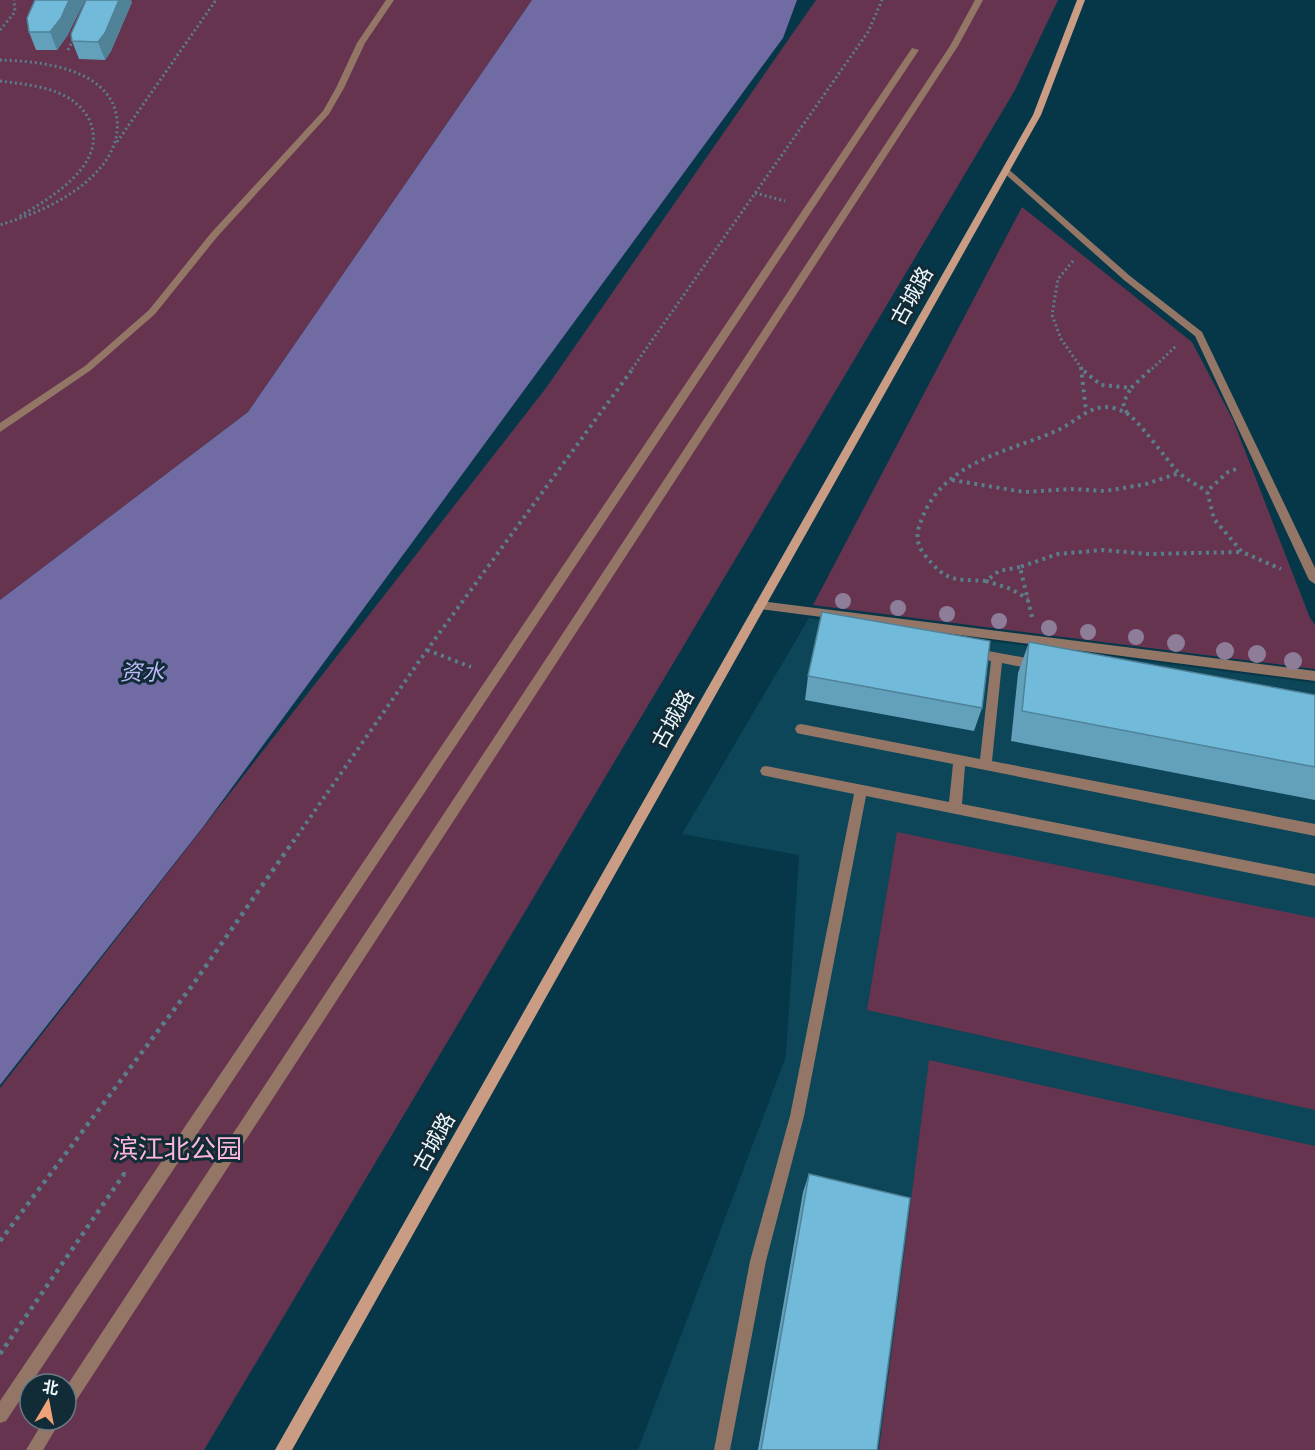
<svg xmlns="http://www.w3.org/2000/svg" width="1315" height="1450" font-family="Jost,'Noto Sans SC',sans-serif">
  <style>
    .built { fill: #0d4559 }
    .green { fill: #66344f; fill-rule: evenodd }
    .water { fill: #716ba3 }
    .lines { fill: none; stroke-linecap: round; stroke-linejoin: round }
    .path-far2 { stroke: #5a7d8a; stroke-width: 3; stroke-dasharray: 2 3; stroke-linecap: butt }
    .path-far1 { stroke: #5a7d8a; stroke-width: 4; stroke-dasharray: 3 4.5; stroke-linecap: butt }
    .path { stroke: #5a7d8a; stroke-width: 4.5; stroke-dasharray: 4 5; stroke-linecap: butt }
    .lane { fill: #947667; fill-rule: evenodd }
    .street { fill: #947667; fill-rule: evenodd }
    .secondary { fill: #cb9c84; fill-rule: evenodd }
    .tree { fill: #8e7d99 }
    .wall { fill: #62a0bb }
    .shaded-wall { fill: #508298 }
    .building { fill: #72bad9; stroke: #508298; stroke-width: 1.5 }
    .labels { text-anchor: middle; stroke-width: 6; stroke-linejoin: round; paint-order: stroke }
    .street-label { font-size: 21px; fill: #eef6fa; stroke: #112b37 }
    .water-label { font-size: 22px; font-style: italic; fill: #beb8fa; stroke: #112b37 }
    .near-park-label { font-size: 26px; fill: #feb7da; stroke: #112b37 }
  </style>
  <rect width="100%" height="100%" fill="#053749"/>
  <!-- built -->
  <polygon class="built" points="809,618 1315,683 1315,1450 638,1450 786,1056 799,855 682,834"/>
  <!-- green -->
  <g class="green">
    <polygon points="0,0 532,0 248,412 0,600"/>
    <path d="M816 0H1058L1015 90 204 1450H0V1088L546 388ZM30 1384H66V1420H30Z"/>
    <polygon points="1022,207 1192,342 1233,420 1310,618 1315,625 1315,669 813,605"/>
    <polygon points="897,832 1315,918 1315,1110 867,1010"/>
    <polygon points="929,1060 1315,1146 1315,1450 879,1450"/>
  </g>
  <!-- water -->
  <polygon class="water" points="532,0 797,0 783,38 203,827 0,1085 0,600 248,412"/>
  <g class="lines">
    <!-- path-far2 -->
    <g class="path-far2">
      <polyline points="0,30 15,12 14,0"/>
      <polyline points="68,50 74,38"/>
      <path d="M0 60C40 61 111 68 117 119 119 136 113 152 102 166 76 197 38 213 0 225"/>
      <path d="M0 81C23 84 47 86 67 97 78 103 87 113 91 124 106 166 49 199 20 216"/>
      <polyline points="117,142 216,0"/>
      <polyline points="755,193 785,201"/>
      <polyline points="1073,261 1058,279 1052,315 1061,339 1082,369"/>
      <polyline points="632,369 868,32 882,0"/>
      <polyline points="1152,369 1177,345"/>
    </g>
    <!-- path-far1 -->
    <g class="path-far1">
      <polyline points="1081,367 1086,411"/>
      <polyline points="1084,371 1101,385 1131,388 1153,367"/>
      <polyline points="1127,413 1123,403 1131,388"/>
      <polyline points="1236,469 1228,472 1207,491 1214,519 1242,552 1281,569"/>
      <polyline points="952,480 1024,492 1071,489 1106,491 1146,484 1179,473"/>
      <polyline points="1020,567 999,571 986,581 1011,589 1028,599"/>
      <path d="M986 581C952 579 946 582 924 554 914 541 917 530 923 516 946 461 1008 452 1056 431 1081 420 1095 396 1126 413 1137 418 1166 459 1177 471 1185 479 1197 485 1207 491"/>
      <polyline points="1032,617 1020,567 1058,554 1103,550 1148,554 1242,552"/>
      <polyline points="427,650 471,667"/>
      <polyline points="293,842 427,650 634,367"/>
    </g>
    <!-- path -->
    <g class="path">
      <polyline points="0,1241 194,983 294,840"/>
      <polyline points="0,1354 124,1174 127,1176"/>
    </g>
    <!-- lane -->
    <g class="lane">
      <polygon points="386,0 394,0 365,43 344,88 329,114 217,237 155,314 91,370 0,432 0,423 85,366 149,310 211,233 323,111 336,88 357,43"/>
      <polygon points="912,48 919,50 6,1421 0,1423 0,1401"/>
      <polygon points="972,648 1037,660 1041,662 1043,665 1041,668 1037,670 1002,663 992,761 1315,824 1315,836 965,766 962,804 1315,874 1315,886 866,796 804,1116 766,1261 730,1450 714,1450 750,1261 790,1116 854,794 766,776 762,775 760,771 762,767 766,766 949,802 953,764 801,734 797,733 795,729 797,725 801,724 980,759 991,661 968,656 966,653"/>
    </g>
    <!-- street -->
    <g class="street">
      <polygon points="975,0 983,0 958,46 72,1407 66,1409 66,1387 950,46"/>
      <polygon points="1006,167 1130,276 1202,332 1315,568 1315,584 1309,580 1195,336 1124,280 1003,172 1003,168"/>
      <polygon points="760,601 1315,671 1315,681 760,609 754,605"/>
      <polygon points="44,1420 61,1420 43,1450 26,1450"/>
    </g>
    <!-- secondary -->
    <polygon class="secondary" points="1077,0 1085,0 1041,115 292,1450 275,1450 1033,115"/>
  </g>
  <!-- trees -->
  <g class="tree">
    <circle cx="843" cy="601" r="8"/>
    <circle cx="898" cy="608" r="8"/>
    <circle cx="947" cy="614" r="8"/>
    <circle cx="999" cy="621" r="8"/>
    <circle cx="1049" cy="628" r="8"/>
    <circle cx="1088" cy="632" r="8"/>
    <circle cx="1136" cy="637" r="8"/>
    <circle cx="1176" cy="643" r="9"/>
    <circle cx="1225" cy="651" r="9"/>
    <circle cx="1257" cy="654" r="9"/>
    <circle cx="1293" cy="661" r="9"/>
  </g>
  <!-- wall -->
  <g class="wall">
    <polygon points="35,0 85,0 67,36 57,50 36,50 29,32"/>
    <polygon points="132,2 111,51 105,60 79,59 72,41"/>
    <polygon points="1029,642 1315,695 1315,800 1011,741 1018,673"/>
    <polygon points="808,676 982,708 974,731 805,700"/>
    <polygon points="809,1174 877,1450 758,1450 803,1192"/>
  </g>
  <!-- shaded-wall -->
  <g class="shaded-wall">
    <polygon points="69,0 85,0 67,36 57,50 50,32"/>
    <polygon points="119,0 131,0 132,2 111,51 105,60 98,42"/>
  </g>
  <!-- building -->
  <g class="building">
    <polygon points="35,0 69,0 61,18 50,32 29,32 27,18"/>
    <polygon points="86,0 119,0 105,33 98,42 72,41 71,34"/>
    <polygon points="822,612 990,641 982,708 808,676"/>
    <polygon points="1029,642 1315,695 1315,767 1022,711"/>
    <polygon points="809,1174 910,1198 877,1450 761,1450"/>
  </g>
  <g class="labels">
    <!-- street labels -->
    <g class="street-label">
      <text transform="translate(912 296) rotate(-61)" y="7">古城路</text>
      <text transform="translate(673 719) rotate(-61)" y="7">古城路</text>
      <text transform="translate(434 1142) rotate(-61)" y="7">古城路</text>
    </g>
    <!-- water labels -->
    <g class="water-label">
      <text x="142" y="680">资水</text>
    </g>
    <!-- near-park labels -->
    <g class="near-park-label">
      <text x="177" y="1158">滨江北公园</text>
    </g>
  </g>
  <!-- north arrow -->
  <g transform="translate(48 1402) rotate(10)"><circle r="28" fill="#112b37" stroke="#697c85" stroke-width="1.5"/>
  <path d="M0-4.5L10 22L0 15L-10 22Z" fill="#f0a279"/>
  <text y="-9" font-size="16" font-weight="bold" text-anchor="middle" fill="#eef6fa">北</text>
  </g>
</svg>
